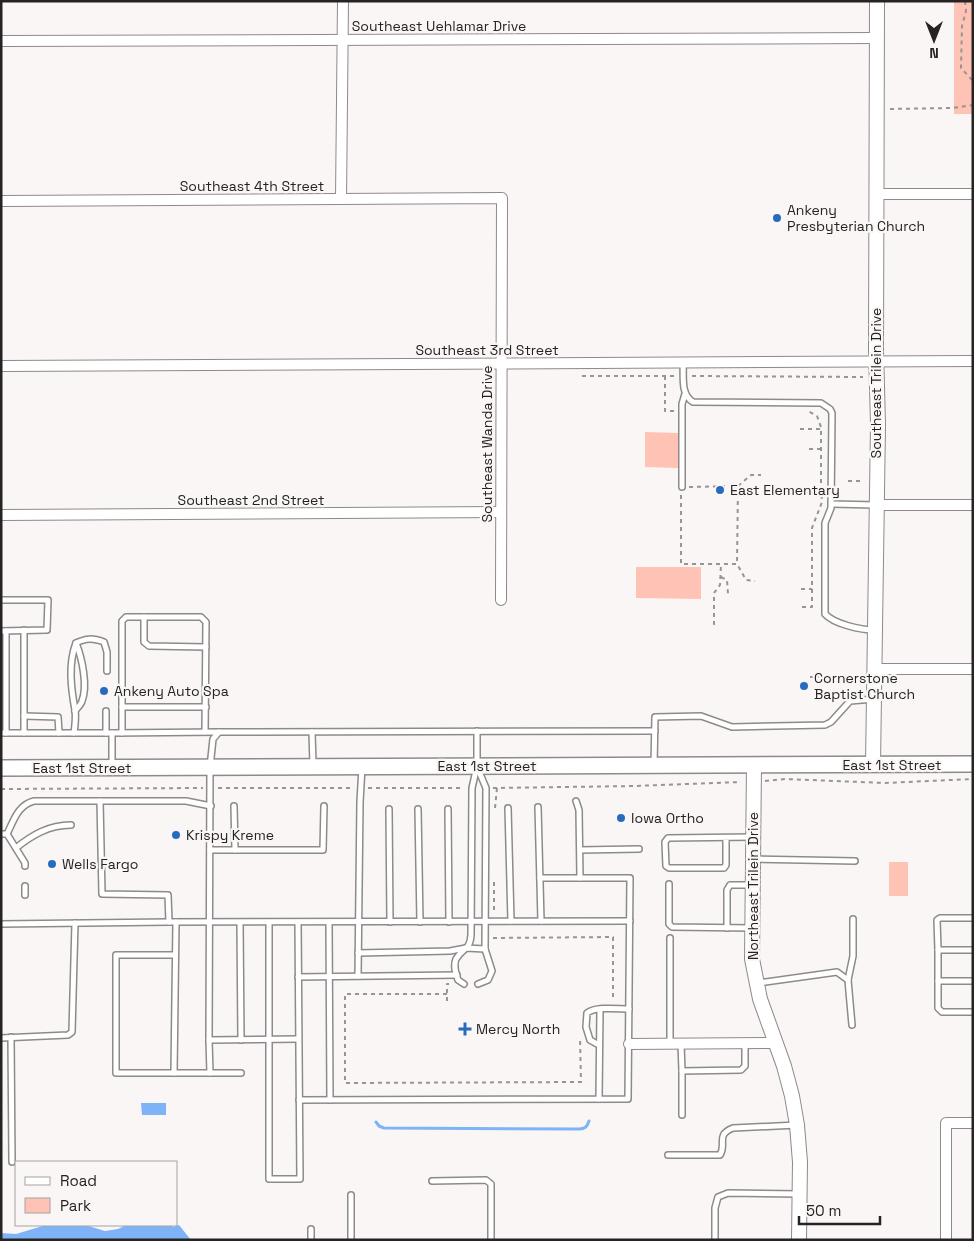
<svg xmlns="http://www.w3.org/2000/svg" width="974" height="1241" font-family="'Space Grotesk',sans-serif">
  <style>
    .green { fill: #fec3b5 }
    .water { fill: #7fb3f7 }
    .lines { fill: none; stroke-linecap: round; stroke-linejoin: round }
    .stream { stroke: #7fb3f7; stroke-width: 3 }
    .service-casing { stroke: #8e8a89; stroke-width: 8 }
    .minor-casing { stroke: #8e8a89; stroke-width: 12 }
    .tertiary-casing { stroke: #8e8a89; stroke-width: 16 }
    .secondary-casing { stroke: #8e8a89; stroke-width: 18 }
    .path { stroke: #979494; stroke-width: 2; stroke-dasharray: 4 4; stroke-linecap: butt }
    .service { stroke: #fff; stroke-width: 5 }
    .minor { stroke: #fff; stroke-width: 10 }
    .tertiary { stroke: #fff; stroke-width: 14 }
    .secondary { stroke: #fff; stroke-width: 15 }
    .poi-dot { fill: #286bbd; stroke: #faf6f5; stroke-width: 2 }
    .labels { text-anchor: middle; stroke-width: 4.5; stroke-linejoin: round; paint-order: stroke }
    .street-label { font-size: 14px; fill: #252323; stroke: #faf6f5 }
    .poi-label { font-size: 14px; fill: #252323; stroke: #faf6f5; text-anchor: start }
  </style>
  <rect width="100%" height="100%" fill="#faf6f5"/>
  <!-- green -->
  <g class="green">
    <rect x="954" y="1" width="19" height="113"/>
    <polygon points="645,432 678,433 678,468 645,467"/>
    <polygon points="636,567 701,567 701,599 636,598"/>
    <rect x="889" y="862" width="19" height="34"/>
  </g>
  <!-- water -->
  <g class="water">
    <polygon points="141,1103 166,1103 166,1115 142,1115"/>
    <polygon points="46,1225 85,1225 105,1231 118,1229 126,1225 171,1225 173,1227 179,1225 191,1240 1,1240 1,1233 16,1234"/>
  </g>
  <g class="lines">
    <!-- stream -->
    <path class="stream" d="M376 1122 379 1126 384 1128 579 1129C585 1129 587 1127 589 1121"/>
    <defs>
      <g id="service">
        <path d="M683 363C684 376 680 394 693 402L821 403 830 409 832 413 831 508 825 523V614C834 624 861 630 874 630"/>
        <polyline points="682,487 682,404 685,394"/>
        <polyline points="832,504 876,505"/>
        <polyline points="1,600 48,600 47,630 1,631"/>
        <polyline points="144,617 144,642 149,646 206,647"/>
        <polyline points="24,630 24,733"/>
        <polyline points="6,631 6,733"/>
        <polyline points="122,707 206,707"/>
        <path d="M75 711C77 708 81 705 82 701 88 686 82 658 76 643"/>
        <polyline points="106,711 106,733"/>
        <polyline points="24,716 58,717 59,733"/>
        <polyline points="312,732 313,764"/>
        <polyline points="1,733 112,733 112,765"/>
        <path d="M74 733C75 726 76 717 75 710 71 688 68 664 76 643 86 638 93 638 104 642L107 652V671"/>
        <polyline points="112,733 219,732"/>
        <polyline points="122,733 122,621 126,617 201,617 206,622 205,732"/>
        <polyline points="654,765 655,717 701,716 732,727 825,725 831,722 850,701 874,699"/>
        <polyline points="478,769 486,788 485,949 492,971 488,980 478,984"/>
        <polyline points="100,801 102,894 168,895 169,922"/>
        <polyline points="576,801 579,810 580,878"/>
        <polyline points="234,806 235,850"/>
        <polyline points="538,807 541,921"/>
        <polyline points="508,808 511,921"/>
        <polyline points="389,809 390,922"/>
        <polyline points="418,809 420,922"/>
        <polyline points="448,809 449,922"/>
        <path d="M1 834H7C14 820 18 805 34 801H186L211 806"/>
        <polyline points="7,834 25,863 25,866"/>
        <polyline points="726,838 726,865 724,868 669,868 666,866 665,842 668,838 752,837"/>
        <path d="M16 848C32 835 49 825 71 825"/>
        <polyline points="210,850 323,850 324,806"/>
        <polyline points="580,850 639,849"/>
        <polyline points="755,859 855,861"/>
        <polyline points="669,884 669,924 672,927 751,928"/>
        <polyline points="25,886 25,895"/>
        <polyline points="176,922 174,1073 210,1073 209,1040"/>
        <polyline points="329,922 330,1100"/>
        <polyline points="240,923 241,1040"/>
        <polyline points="269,923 269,1179 300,1179 298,922"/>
        <polyline points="1,924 169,922 630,921"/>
        <polyline points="727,928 727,890 730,885 752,885"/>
        <polyline points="670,938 670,1044"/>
        <polyline points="938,950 937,920 940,918 973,918"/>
        <polyline points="973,950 938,950 938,1008 942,1012 973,1012"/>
        <polyline points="358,953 450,951 466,948 485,949"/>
        <polyline points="358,976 360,802 362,767"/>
        <polyline points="298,977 457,975"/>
        <polyline points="848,980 853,956 853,919"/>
        <polyline points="938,981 973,981"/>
        <polyline points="759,983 837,972 848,980 852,1025"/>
        <path d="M464 984 458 980C456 974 453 966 456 959 462 948 470 951 471 935L472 788 477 766V731"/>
        <polyline points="11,1037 12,1162"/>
        <polyline points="1,1038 68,1035 72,1032 75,923"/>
        <polyline points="298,1039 209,1040 210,767 213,739 219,732 655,731"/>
        <polyline points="681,1044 682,1071 741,1070 745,1066 745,1044"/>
        <path d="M599 1045 590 1040 586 1027 587 1013C597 1006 617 1009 629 1009"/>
        <polyline points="682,1071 682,1115"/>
        <polyline points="174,1073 116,1073 116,955 175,955"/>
        <polyline points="210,1073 241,1073"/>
        <polyline points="599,1099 600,1010"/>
        <polyline points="299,1100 628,1099 630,878 540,878"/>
        <path d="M668 1155H720C727 1144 715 1135 733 1128L797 1125"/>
        <polyline points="432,1181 486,1180 491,1184 491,1240"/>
        <polyline points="351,1195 351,1240"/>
        <polyline points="311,1240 311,1229"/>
        <polyline points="715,1240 715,1208 718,1197 728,1193 799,1194"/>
      </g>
      <g id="minor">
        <polyline points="1,41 877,38"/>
        <polyline points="877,194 973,194"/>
        <polyline points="341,199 343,1"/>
        <polyline points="1,201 502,198 501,600"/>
        <polyline points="1,366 973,361"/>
        <polyline points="876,505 973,505"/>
        <polyline points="1,515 501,512"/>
        <polyline points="875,669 973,669"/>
        <polyline points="629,1044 776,1043"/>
        <polyline points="946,1240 946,1123 973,1123"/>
      </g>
      <g id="tertiary">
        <polyline points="754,765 752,959 760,999 784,1066 792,1096 797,1125 800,1162 799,1240"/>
        <polyline points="873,765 878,424 876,350 877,1"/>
      </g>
      <polyline id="secondary" points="1,768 973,764"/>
    </defs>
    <!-- service casing -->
    <use href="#service" class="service-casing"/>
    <!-- minor casing -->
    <use href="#minor" class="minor-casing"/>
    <!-- tertiary casing -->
    <use href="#tertiary" class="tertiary-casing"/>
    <!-- secondary casing -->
    <use href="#secondary" class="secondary-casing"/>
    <!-- path -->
    <g class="path">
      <polyline points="965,1 966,11 962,26 961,68 973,81"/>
      <polyline points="890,109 953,108 973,105"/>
      <polyline points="582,376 675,376"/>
      <polyline points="665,376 665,411 674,411"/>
      <polyline points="692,376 863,377"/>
      <polyline points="800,429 821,429"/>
      <polyline points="809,449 821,449"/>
      <polyline points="848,481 864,481"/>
      <polyline points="738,486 751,475 761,475"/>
      <polyline points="689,487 738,486 737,564"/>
      <polyline points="681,495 681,564 737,564 746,580 755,581"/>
      <polyline points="721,577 727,580 728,594"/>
      <polyline points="801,589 812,589"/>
      <polyline points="802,607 812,607 812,528 822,502 821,489 821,427 817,416 808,411"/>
      <polyline points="715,624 714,624 714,593 720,585 721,564"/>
      <polyline points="810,677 862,676"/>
      <polyline points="765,781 785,779 885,783 973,779"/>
      <polyline points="218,788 353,788"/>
      <polyline points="368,788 463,788"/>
      <polyline points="493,788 634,786 741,782"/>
      <polyline points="1,789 203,788"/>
      <polyline points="495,808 497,788"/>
      <polyline points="494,882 494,913"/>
      <polyline points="493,938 613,937 613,1000"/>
      <polyline points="447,994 345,994 345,1083 581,1082 580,1037"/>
      <polyline points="447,1001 447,984 449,984"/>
    </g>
    <!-- service -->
    <use href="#service" class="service"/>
    <!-- minor -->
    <use href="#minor" class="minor"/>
    <!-- tertiary -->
    <use href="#tertiary" class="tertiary"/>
    <!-- secondary -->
    <use href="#secondary" class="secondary"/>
  </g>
  <!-- markers -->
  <g class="poi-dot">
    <circle cx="777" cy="218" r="5"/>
    <circle cx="720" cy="490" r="5"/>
    <circle cx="804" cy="686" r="5"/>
    <circle cx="104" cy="691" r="5"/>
    <circle cx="621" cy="818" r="5"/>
    <circle cx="176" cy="835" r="5"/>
    <circle cx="52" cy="864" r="5"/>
    <path d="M462.5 1021.5h5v5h5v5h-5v5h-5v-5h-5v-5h5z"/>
  </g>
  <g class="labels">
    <!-- street labels -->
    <g class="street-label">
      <text x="439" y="31">Southeast Uehlamar Drive</text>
      <text x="252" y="191">Southeast 4th Street</text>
      <text x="487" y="355">Southeast 3rd Street</text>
      <text transform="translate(876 383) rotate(-90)" y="5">Southeast Trilein Drive</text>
      <text transform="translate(487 444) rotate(-90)" y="5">Southeast Wanda Drive</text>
      <text x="251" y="505">Southeast 2nd Street</text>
      <text x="892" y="770">East 1st Street</text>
      <text x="487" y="771">East 1st Street</text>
      <text x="82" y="773">East 1st Street</text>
      <text transform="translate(753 886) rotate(-90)" y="5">Northeast Trilein Drive</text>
    </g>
    <!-- poi labels -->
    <g class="poi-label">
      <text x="787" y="215">Ankeny<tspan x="787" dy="16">Presbyterian Church</tspan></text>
      <text x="730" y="495">East Elementary</text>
      <text x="814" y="683">Cornerstone<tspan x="814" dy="16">Baptist Church</tspan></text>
      <text x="114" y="696">Ankeny Auto Spa</text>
      <text x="631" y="823">Iowa Ortho</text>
      <text x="186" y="840">Krispy Kreme</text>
      <text x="62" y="869">Wells Fargo</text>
      <text x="476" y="1034">Mercy North</text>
    </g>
  </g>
  <!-- border -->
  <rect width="974" height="1241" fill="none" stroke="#252323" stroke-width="5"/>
  <!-- legend -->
  <rect x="15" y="1161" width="162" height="65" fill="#faf6f5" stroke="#a5a2a1"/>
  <rect x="25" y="1177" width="25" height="8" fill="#ffffff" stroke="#a5a2a1"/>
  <text x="60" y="1186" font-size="15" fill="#252323">Road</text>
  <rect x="25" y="1198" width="25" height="15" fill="#fec3b5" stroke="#a5a2a1"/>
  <text x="60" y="1211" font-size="15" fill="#252323">Park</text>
  <!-- north arrow -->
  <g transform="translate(934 40) rotate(180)" stroke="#faf6f5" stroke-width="4" paint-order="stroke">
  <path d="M0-4L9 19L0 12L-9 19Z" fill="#252323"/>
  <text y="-8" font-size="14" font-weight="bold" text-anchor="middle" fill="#252323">N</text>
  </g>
  <!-- scale -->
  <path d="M799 1216v8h81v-8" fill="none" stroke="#252323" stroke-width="2.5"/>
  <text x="806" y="1216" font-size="15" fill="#252323" stroke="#faf6f5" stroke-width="4" paint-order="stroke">50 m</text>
</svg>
